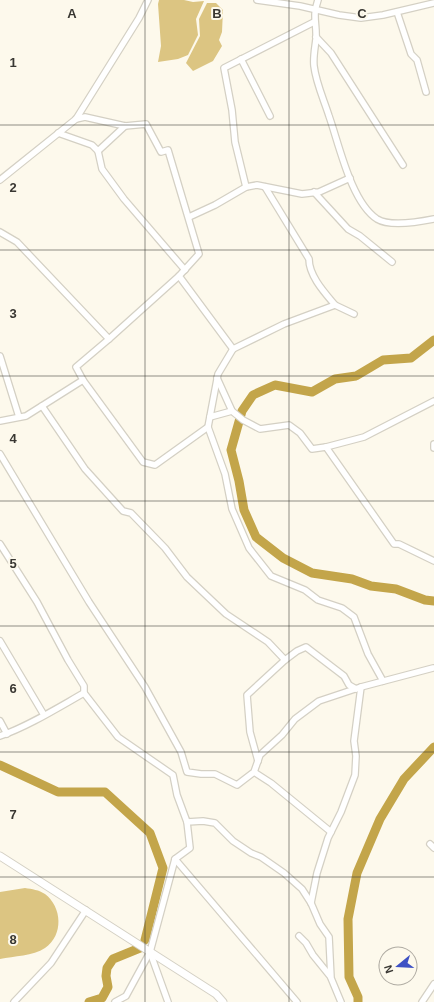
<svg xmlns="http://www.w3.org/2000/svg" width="434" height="1002" font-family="Arial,sans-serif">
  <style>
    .green { fill: #dcc582 }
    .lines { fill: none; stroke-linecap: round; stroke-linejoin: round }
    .river { stroke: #c3a54a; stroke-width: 9 }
    .minor-casing { stroke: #d4d0c4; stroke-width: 8 }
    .tertiary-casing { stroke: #d4d0c4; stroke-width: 9 }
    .minor { stroke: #fff; stroke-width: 5.5 }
    .tertiary { stroke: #fff; stroke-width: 7 }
    .grid { fill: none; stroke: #393732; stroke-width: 1; stroke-opacity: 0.55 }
    .grid-label { font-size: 13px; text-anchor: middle; font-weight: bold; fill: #393732; stroke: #fdf9ec; stroke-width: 4; stroke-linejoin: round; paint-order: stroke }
  </style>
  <rect width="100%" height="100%" fill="#fdf9ec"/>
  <!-- green -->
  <g class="green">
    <polygon points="159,0 184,0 193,2 204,1 196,19 198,35 188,55 178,59 158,62 161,46 158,4"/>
    <polygon points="207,3 216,3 223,10 222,32 219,40 222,46 213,61 193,71 186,63 200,36 199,19"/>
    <path d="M25 888C32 889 39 890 45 894 62 907 64 935 45 948 33 956 14 956 0 959V892Z"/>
  </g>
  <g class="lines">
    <!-- river -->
    <g class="river">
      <polyline points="434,340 411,358 383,360 356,376 335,379 312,392 275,385 253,395 242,411 231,450 239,481 244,510 256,537 283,558 312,573 352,579 371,586 396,589 425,600 434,601"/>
      <polyline points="0,765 58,792 105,792 150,833 163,868 145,940"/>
      <polyline points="89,1002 102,998 108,987 106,976 107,968 113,959 140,948"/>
      <polyline points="358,1002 358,997 349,977 348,919 357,873 380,819 404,779 434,747"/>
    </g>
    <defs>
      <g id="minor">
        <polyline points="257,0 300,6 339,15 361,18 383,15 434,3"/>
        <path d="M318 0C312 17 317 23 316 39 315 48 313 57 314 66 316 83 324 100 329 116 339 144 351 202 377 219 390 227 419 222 434 219"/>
        <polyline points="397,12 411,54 417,60 426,92"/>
        <polyline points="316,37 331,53 403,165"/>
        <polyline points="241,59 270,116"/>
        <polyline points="76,119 85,117 125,126 146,124 161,152 168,150 199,254 179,276 233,349 284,324 335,305 354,314"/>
        <polyline points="58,133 92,145 98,151 125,126"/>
        <polyline points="98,151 102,169 124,199 185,270"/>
        <polyline points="0,180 76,119 139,18 148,0"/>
        <polyline points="246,187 235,142 232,110 224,68 314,22"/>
        <path d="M265 187 309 259C309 276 325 293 335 305"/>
        <polyline points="314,192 348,229 360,236 392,262"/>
        <polyline points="189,217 215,205 246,187 257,185 302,194 319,192 350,178"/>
        <polyline points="0,232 17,242 109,339"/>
        <polyline points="0,356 19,417"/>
        <polyline points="217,378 232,411 243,420 260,429 289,425 300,433 312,449 326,447 394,544 399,544 434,561"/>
        <polyline points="83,380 143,462 155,465 208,427 218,374 233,349"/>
        <polyline points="42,406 85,469 123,511 131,513 165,548 187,577 226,614 268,642 285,660 247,695 250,732 258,761"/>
        <polyline points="210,417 232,411"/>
        <polyline points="0,421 26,416 83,380 76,367 109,339 179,276"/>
        <polyline points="208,427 225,474 232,509 249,548 271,576 305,590 318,600 342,608 354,617 368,654 383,681"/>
        <polyline points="434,444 434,448"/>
        <polyline points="326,447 364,437 434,401"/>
        <polyline points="0,454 89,602 145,687 181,752 187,772 201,774 215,774 237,785 254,772 260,755 282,735 295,719 319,701 361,687 433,668"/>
        <polyline points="0,544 37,602 68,660 84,686 84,693 118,737 173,775 177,795 187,822 203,821 215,823 233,841 251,853 261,857 284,873 302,889 311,903 320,924 329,937 331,978 341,1002"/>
        <polyline points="0,641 44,715"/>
        <polyline points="285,660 297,651 306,647 344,676 349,685 356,689"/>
        <polyline points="0,721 7,734"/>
        <path d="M0 736C27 727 59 707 84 693"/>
        <polyline points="254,772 271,783 331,832"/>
        <polyline points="430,844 434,848"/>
        <polyline points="175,859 297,1002"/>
        <polyline points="311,903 317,873 328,838 341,812 355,775 356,756 354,741 361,687"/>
        <polyline points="299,936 306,943 313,955 330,976"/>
        <polyline points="150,952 168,1002"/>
        <polyline points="14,1002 51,963 86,910"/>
        <polyline points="115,1002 126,996 150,952 175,859 190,848 187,822"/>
        <polyline points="422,1002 434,984"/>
      </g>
      <polyline id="tertiary" points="0,856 216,994 223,1002"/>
    </defs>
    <!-- minor casing -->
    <use href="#minor" class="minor-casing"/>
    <!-- tertiary casing -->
    <use href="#tertiary" class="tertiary-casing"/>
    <!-- minor -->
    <use href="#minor" class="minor"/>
    <!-- tertiary -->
    <use href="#tertiary" class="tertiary"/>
  </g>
  <!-- grid -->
  <path class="grid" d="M145 0V1002M289 0V1002M0 125H434M0 250H434M0 376H434M0 501H434M0 626H434M0 752H434M0 877H434"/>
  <g class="grid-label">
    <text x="72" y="18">A</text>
    <text x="217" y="18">B</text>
    <text x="362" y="18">C</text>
    <text x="13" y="67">1</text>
    <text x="13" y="192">2</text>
    <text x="13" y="318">3</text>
    <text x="13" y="443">4</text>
    <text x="13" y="568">5</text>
    <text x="13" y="693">6</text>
    <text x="13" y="819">7</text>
    <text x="13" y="944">8</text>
  </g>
  <!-- north arrow -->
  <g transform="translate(398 966) rotate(252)"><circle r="19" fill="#fdf9ec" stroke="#afaba2"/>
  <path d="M0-3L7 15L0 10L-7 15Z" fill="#3e51c4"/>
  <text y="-6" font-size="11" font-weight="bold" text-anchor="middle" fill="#393732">N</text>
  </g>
</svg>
